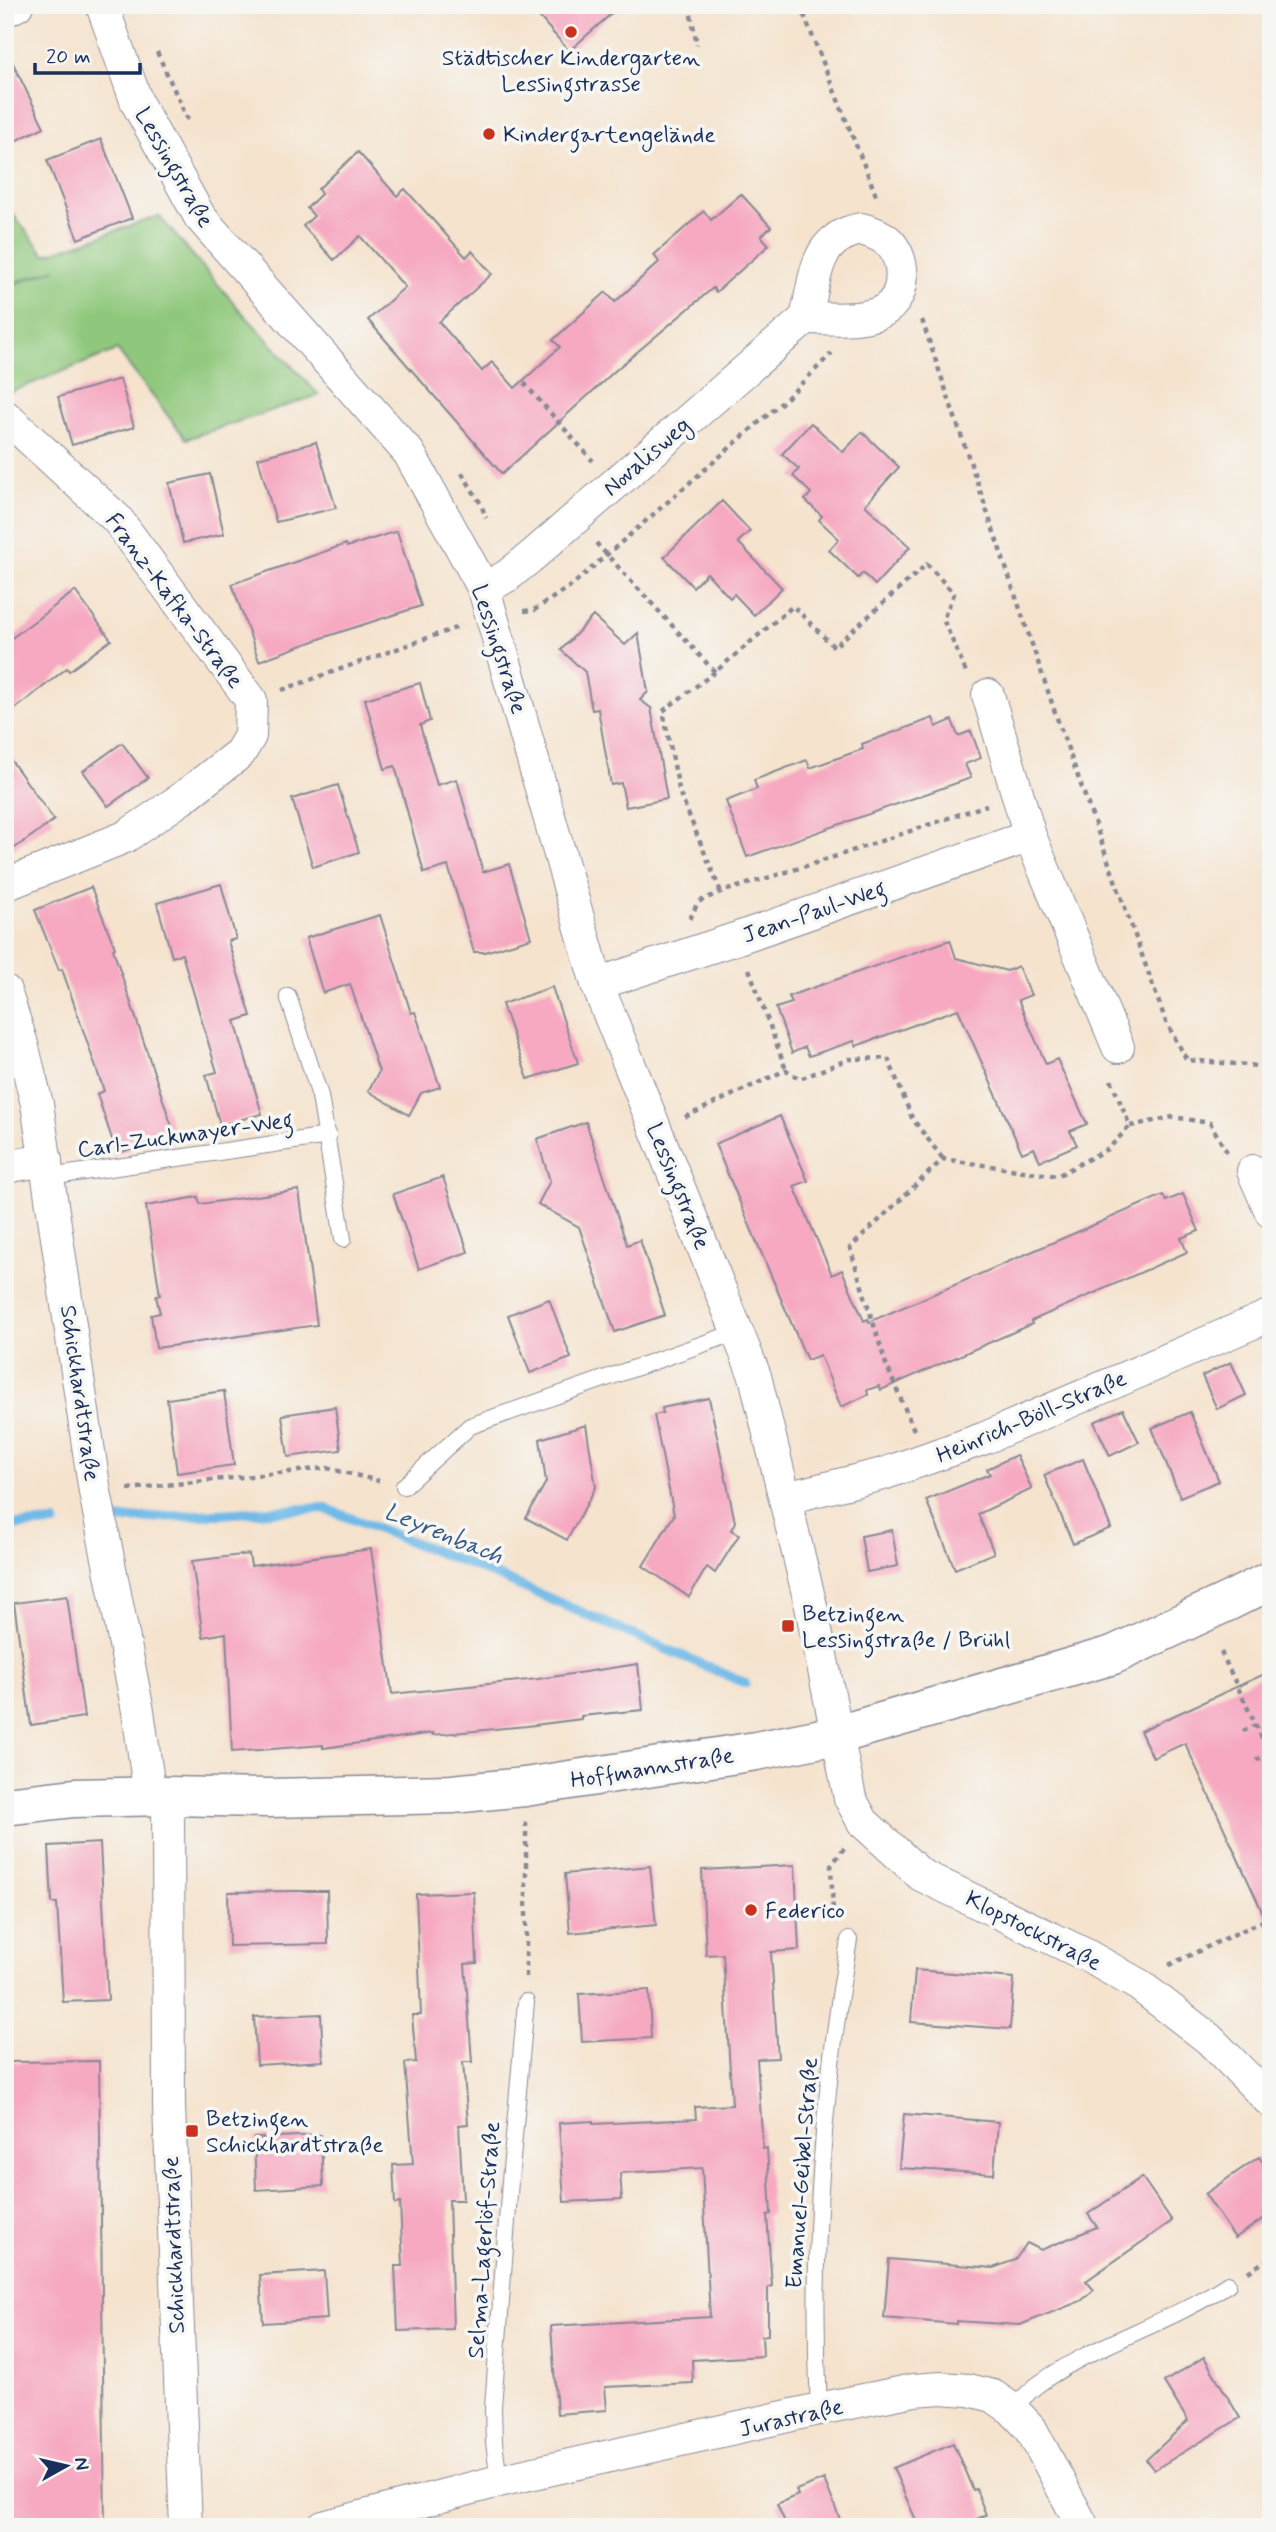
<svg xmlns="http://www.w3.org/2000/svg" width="1276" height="2532" font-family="Mynerve,sans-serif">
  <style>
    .green { fill: #8fc87c; stroke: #557c6d; stroke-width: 2 }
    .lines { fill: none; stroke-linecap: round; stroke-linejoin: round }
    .stream { stroke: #70bae8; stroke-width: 10 }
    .building { fill: #f6a9c1 }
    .service-casing { stroke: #888996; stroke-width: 18 }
    .minor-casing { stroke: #888996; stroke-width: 34 }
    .tertiary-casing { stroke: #888996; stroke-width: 41 }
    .path { stroke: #888996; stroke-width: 4.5; stroke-dasharray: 5 5; stroke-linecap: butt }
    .service { stroke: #fff; stroke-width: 16 }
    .minor { stroke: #fff; stroke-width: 32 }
    .tertiary { stroke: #fff; stroke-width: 38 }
    .poi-dot { fill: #c8321e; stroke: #f6f6f2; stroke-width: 2.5 }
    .labels { text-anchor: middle; stroke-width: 7; stroke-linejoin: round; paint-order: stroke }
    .poi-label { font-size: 23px; fill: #1b2f5e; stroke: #f6f6f2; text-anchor: start }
    .street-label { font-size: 23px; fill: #1b2f5e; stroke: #f6f6f2 }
    .water-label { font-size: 24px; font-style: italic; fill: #355987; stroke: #f6f6f2 }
  </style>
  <rect width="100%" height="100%" fill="#f6f6f2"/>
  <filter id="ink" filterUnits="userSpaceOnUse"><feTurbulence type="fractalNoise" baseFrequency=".0143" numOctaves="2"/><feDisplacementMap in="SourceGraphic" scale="14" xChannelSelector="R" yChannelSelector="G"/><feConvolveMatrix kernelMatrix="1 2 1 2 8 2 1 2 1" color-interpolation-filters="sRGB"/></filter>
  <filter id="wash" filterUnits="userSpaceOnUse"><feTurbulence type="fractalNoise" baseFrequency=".00686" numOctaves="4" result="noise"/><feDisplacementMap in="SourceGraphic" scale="28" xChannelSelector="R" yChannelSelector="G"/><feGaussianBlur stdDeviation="1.57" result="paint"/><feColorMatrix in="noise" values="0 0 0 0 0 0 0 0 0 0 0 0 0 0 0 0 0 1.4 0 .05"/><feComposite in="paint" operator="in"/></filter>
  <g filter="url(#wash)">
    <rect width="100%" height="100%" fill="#f5e3ce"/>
    <!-- green -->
    <polygon class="green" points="5,204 45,255 159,216 239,309 319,395 186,439 117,350 5,394 5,287 56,269 5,286"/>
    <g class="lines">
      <!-- stream -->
      <g class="stream">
        <polyline points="110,1520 324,1508 474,1566 745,1683"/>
        <polyline points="5,1526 55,1523"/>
      </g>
    </g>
    <g id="blocks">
      <!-- building -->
      <g class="building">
        <polygon points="529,5 621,5 569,51"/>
        <polygon points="5,47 44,127 5,146"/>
        <polygon points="101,139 132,218 78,239 47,160"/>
        <polygon points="358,152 397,196 405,189 466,257 472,251 492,274 439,322 482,371 492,362 515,388 560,347 553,340 606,292 615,302 659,262 654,255 704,211 711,220 741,194 771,227 761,236 769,245 716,292 713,288 617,369 502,474 368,320 405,287 360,236 334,260 303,226 314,216 307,208 321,194 318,189"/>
        <polygon points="120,379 134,427 72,445 58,397"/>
        <polygon points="811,423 843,452 862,432 899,467 865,505 910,547 875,585 863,573 858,578 829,550 839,539 819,520 822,516 805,500 811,493 793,476 799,469 782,454"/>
        <polygon points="316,442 336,508 276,522 258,458"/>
        <polygon points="210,474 224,534 183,543 169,483"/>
        <polygon points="722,501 750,531 738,542 782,588 754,615 734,594 730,598 707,573 693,587 664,557"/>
        <polygon points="397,531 421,606 325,637 259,661 232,584 346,544 347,547"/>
        <polygon points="75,591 111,640 69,671 67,668 5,717 5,643"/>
        <polygon points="593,616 625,645 638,633 648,692 640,700 651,708 667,799 626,807 621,783 611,785 598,709 592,710 585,672 561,650"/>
        <polygon points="420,683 430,721 420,725 437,785 457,779 483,872 509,864 531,938 485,952 474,952 448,866 424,873 395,766 385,769 365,699"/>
        <polygon points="933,718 936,727 952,720 958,736 971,731 981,758 965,764 971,778 747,857 726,801 757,789 754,780 807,760 810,768 863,749 862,744"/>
        <polygon points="122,743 148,778 108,806 83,771"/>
        <polygon points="5,752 54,820 5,855"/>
        <polygon points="338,785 359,852 313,867 292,799"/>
        <polygon points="221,884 236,939 228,941 251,1016 235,1021 262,1114 220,1125 206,1075 217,1072 182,954 172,957 157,903"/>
        <polygon points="91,887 115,948 113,949 174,1133 117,1154 97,1094 104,1091 62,969 59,970 35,910"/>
        <polygon points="380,915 411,1013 415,1012 440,1087 421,1093 409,1115 368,1091 379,1072 350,984 323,993 306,938"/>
        <polygon points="950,940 956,958 1007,971 1018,966 1031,995 1018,1000 1046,1064 1057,1059 1087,1124 1070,1131 1077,1145 1040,1161 1034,1148 1022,1153 958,1009 856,1046 854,1041 809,1056 805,1047 792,1053 776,1008 792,1003 789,996"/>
        <polygon points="552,987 578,1063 528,1079 502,1004"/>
        <polygon points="780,1116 808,1181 794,1186 832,1275 842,1270 864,1321 868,1319 869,1322 1163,1195 1166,1201 1183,1194 1199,1231 1181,1238 1187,1252 1031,1321 1032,1324 881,1390 879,1386 867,1390 868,1395 841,1407 820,1355 807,1360 715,1144"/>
        <polygon points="586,1122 627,1245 640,1240 665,1315 615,1332 579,1227 538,1204 550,1181 537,1139"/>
        <polygon points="443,1177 468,1252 419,1269 393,1194"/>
        <polygon points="299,1190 317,1325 156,1348 151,1315 160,1313 156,1296 160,1295 146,1206 198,1197 200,1204"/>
        <polygon points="549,1299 571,1358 530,1373 508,1315"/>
        <polygon points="1231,1362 1246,1395 1217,1409 1202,1376"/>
        <polygon points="224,1391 234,1465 177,1473 167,1399"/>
        <polygon points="709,1398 735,1522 731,1530 739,1535 715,1573 707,1567 689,1597 643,1566 674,1515 654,1415 663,1413 662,1408"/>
        <polygon points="335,1407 341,1450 288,1457 282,1415"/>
        <polygon points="1123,1409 1139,1442 1110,1456 1094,1422"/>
        <polygon points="1190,1412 1219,1481 1180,1497 1152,1428"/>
        <polygon points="586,1425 596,1487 567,1540 526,1518 546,1482 540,1439"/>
        <polygon points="1016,1455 1032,1489 978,1514 994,1553 955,1569 926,1500 990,1474 987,1469"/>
        <polygon points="1083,1459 1111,1528 1073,1544 1044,1475"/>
        <polygon points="892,1530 898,1566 867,1572 861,1536"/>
        <polygon points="371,1549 392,1694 538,1679 638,1664 643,1710 581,1716 581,1719 527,1726 433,1735 433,1733 323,1748 323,1745 232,1752 226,1633 203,1637 192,1561 249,1554 251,1566"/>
        <polygon points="67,1596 84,1717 31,1725 14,1603"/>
        <polygon points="1271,1671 1271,1931 1185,1743 1153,1758 1140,1731"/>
        <polygon points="100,1843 108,2000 63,2002 57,1903 52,1903 49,1846"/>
        <polygon points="795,1865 799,1950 771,1952 778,2058 757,2059 763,2149 767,2148 771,2214 767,2215 772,2286 768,2287 768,2335 762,2336 763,2356 692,2360 693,2383 605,2387 607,2410 557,2414 551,2326 710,2317 702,2168 620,2173 622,2199 564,2202 559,2123 593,2121 593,2124 696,2119 695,2107 732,2105 723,1954 706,1955 702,1870"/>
        <polygon points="650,1866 656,1925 570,1933 565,1874"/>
        <polygon points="293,1891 327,1891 328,1944 229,1946 228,1892"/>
        <polygon points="474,1892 477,1963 465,1964 472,2062 463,2062 468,2124 459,2125 463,2200 449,2200 453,2329 398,2331 395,2266 403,2266 400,2203 395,2204 393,2165 413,2164 405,2063 416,2062 412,2015 421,2015 416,1894"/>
        <polygon points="915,1970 1014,1978 1010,2029 911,2022"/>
        <polygon points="649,1990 651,2038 582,2042 579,1994"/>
        <polygon points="321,2014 323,2061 257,2065 254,2017"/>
        <polygon points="99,2061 105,2527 5,2527 5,2062"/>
        <polygon points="904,2114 998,2122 994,2174 899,2168"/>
        <polygon points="321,2135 323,2186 256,2190 254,2138"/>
        <polygon points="1259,2157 1271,2174 1271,2213 1235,2238 1205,2194"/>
        <polygon points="1142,2177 1172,2221 1086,2281 1094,2290 1081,2301 1020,2325 956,2321 956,2324 884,2318 889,2259 993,2268 1015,2260 1027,2243 1041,2250 1097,2227 1088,2214"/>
        <polygon points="324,2271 327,2319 263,2323 260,2275"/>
        <polygon points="1204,2357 1240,2418 1154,2470 1146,2460 1188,2421 1164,2382"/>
        <polygon points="953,2443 973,2490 976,2489 986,2515 958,2527 919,2527 893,2468"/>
        <polygon points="824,2479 843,2527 787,2527 777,2504 798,2495 796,2490"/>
      </g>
    </g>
  </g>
  <g filter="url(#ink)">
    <use href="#blocks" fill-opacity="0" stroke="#888996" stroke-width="2"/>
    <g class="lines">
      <defs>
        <g id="service">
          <polyline points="288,996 320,1096 343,1239"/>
          <polyline points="49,1177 328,1136"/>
          <polyline points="404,1486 470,1426 737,1332"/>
          <path d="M819 2409C811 2252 822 2096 849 1940"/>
          <path d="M1012 2409C1021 2400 1030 2390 1040 2383 1098 2342 1169 2324 1228 2284"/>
          <polyline points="499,2481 494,2442 493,2407 510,2181 526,2002"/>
        </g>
        <g id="minor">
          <polyline points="102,5 137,103 200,217 409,453 484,589 597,984 755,1376 811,1606 850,1798 863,1822 921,1875 1086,1955 1139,1985 1209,2039 1271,2102"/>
          <polyline points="5,11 17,5"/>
          <path d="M861 229C872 232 882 235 890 243 907 263 906 298 883 311 861 322 829 318 806 318 816 279 813 238 861 229Z"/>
          <polyline points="5,416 117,519 251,700 250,736 240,753 181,799 125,837 5,885"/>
          <polyline points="484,589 507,576 532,556 806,318"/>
          <polyline points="988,695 1030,836 1118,1047"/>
          <polyline points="597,984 738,938 1030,836"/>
          <polyline points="5,991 22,1044 37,1104 95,1492 138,1711 150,1796"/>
          <polyline points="5,1167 46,1160"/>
          <polyline points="1253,1171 1271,1212"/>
          <polyline points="786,1498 883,1474 985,1438 1271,1315"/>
          <polyline points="168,1796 169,2106 186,2527"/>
          <polyline points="323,2527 499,2481 819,2409 914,2390 941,2388 969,2390 993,2396 1012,2409 1031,2429 1083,2527"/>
        </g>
        <polyline id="tertiary" points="5,1806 74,1798 168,1796 269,1798 452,1794 525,1787 756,1751 837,1735 1113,1655 1229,1601 1271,1580"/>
      </defs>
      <!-- service casing -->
      <use href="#service" class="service-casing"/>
      <!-- minor casing -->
      <use href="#minor" class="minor-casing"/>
      <!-- tertiary casing -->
      <use href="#tertiary" class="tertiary-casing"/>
      <!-- path -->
      <g class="path">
        <polyline points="689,5 697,45"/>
        <polyline points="800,5 878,200"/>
        <polyline points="157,52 188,120"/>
        <polyline points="922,320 1058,721 1166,1022 1187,1060 1271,1067"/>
        <polyline points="524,383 593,461"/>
        <polyline points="462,473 481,504 486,518"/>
        <polyline points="596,543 715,672 793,606 834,647 927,564 954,594 943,619 966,672"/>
        <polyline points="524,611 534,610 571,586 787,398 832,353"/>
        <polyline points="715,672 663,711 680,794 721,892"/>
        <polyline points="282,690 461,626"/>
        <polyline points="690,919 698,902 721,892 816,863 987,805"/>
        <polyline points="749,969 786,1070"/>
        <polyline points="1111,1080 1130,1126 1173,1117 1210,1123 1228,1154"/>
        <polyline points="685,1117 786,1070 800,1079 849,1059 888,1058 912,1118 943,1159"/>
        <polyline points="914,1430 886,1364 850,1248 943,1159 1057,1176 1109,1148 1130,1126"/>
        <polyline points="128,1489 327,1468 379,1481"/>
        <polyline points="1221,1652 1271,1757"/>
        <polyline points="1243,1731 1256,1725"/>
        <polyline points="1256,1760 1269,1754"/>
        <polyline points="1269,1789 1271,1788"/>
        <polyline points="526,1822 526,1978"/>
        <polyline points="837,1917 833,1913 831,1866 844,1848"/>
        <polyline points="1169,1965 1271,1917"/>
        <polyline points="1248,2272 1271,2257"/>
      </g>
      <!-- service -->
      <use href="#service" class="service"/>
      <!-- minor -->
      <use href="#minor" class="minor"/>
      <!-- tertiary -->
      <use href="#tertiary" class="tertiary"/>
    </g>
  </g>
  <!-- markers -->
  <g class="poi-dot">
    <circle cx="571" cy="32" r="7"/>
    <circle cx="489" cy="134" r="7"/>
    <rect x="781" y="1619" width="14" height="14" rx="3.5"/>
    <circle cx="751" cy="1910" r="7"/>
    <rect x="185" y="2124" width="14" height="14" rx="3.5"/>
  </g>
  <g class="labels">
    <!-- poi labels -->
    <g class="poi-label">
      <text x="571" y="65" text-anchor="middle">Städtischer Kindergarten<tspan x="571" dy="26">Lessingstrasse</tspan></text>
      <text x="503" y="142">Kindergartengelände</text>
      <text x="802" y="1621">Betzingen<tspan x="802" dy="26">Lessingstraße / Brühl</tspan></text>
      <text x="765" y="1918">Federico</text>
      <text x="206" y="2126">Betzingen<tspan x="206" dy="26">Schickhardtstraße</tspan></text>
    </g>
    <!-- street labels -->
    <g class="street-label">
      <text transform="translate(175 167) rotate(60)" y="8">Lessingstraße</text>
      <text transform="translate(646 456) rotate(-41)" y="8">Novalisweg</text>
      <text transform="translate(175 600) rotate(53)" y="8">Franz-Kafka-Straße</text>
      <text transform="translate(500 649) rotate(72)" y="8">Lessingstraße</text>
      <text transform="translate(814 911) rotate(-19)" y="8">Jean-Paul-Weg</text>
      <text transform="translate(185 1134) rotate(-8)" y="8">Carl-Zuckmayer-Weg</text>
      <text transform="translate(679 1186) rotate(68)" y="8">Lessingstraße</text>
      <text transform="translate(81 1393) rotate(82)" y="8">Schickhardtstraße</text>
      <text transform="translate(1031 1416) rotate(-23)" y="8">Heinrich-Böll-Straße</text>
      <text transform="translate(652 1767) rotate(-9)" y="8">Hoffmannstraße</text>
      <text transform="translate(1034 1930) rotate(27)" y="8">Klopstockstraße</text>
      <text transform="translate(801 2173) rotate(-86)" y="8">Emanuel-Geibel-Straße</text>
      <text transform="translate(483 2240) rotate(-86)" y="8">Selma-Lagerlöf-Straße</text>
      <text transform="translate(173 2245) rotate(-92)" y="8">Schickhardtstraße</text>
      <text transform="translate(791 2417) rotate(-13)" y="8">Jurastraße</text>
    </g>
    <!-- water labels -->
    <g class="water-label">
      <text transform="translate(444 1533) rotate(22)" y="8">Leyrenbach</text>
    </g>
  </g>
  <!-- margin -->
  <rect width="1276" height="2532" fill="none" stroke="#f6f6f2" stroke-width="28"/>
  <!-- north arrow -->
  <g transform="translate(66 2466) rotate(82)" stroke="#f6f6f2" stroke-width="5" paint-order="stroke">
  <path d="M0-5L12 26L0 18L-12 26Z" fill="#1b2f5e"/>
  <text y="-10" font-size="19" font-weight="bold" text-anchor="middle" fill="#1b2f5e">N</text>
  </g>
  <!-- scale -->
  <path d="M35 63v10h105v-10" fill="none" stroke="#1b2f5e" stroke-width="3.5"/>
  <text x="46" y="63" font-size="21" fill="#1b2f5e" stroke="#f6f6f2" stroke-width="5" paint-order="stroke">20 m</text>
</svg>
